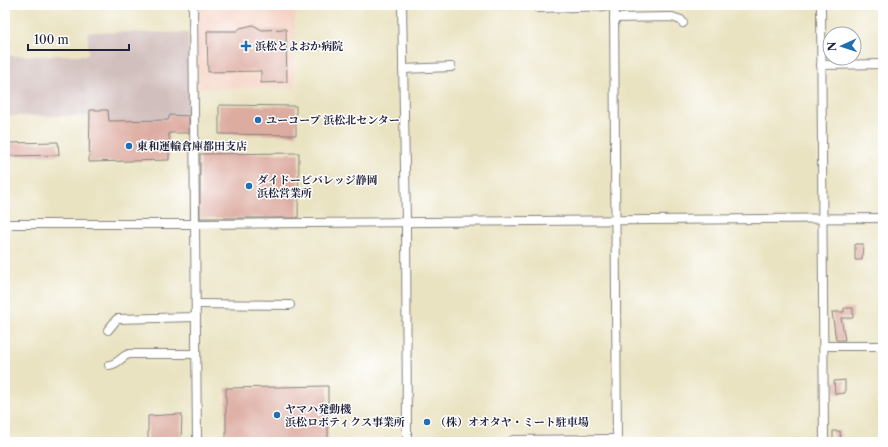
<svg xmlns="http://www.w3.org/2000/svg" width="888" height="447" font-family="'Libre Caslon Text','Noto Serif JP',serif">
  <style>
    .built { fill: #f5d2c3 }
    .industrial { fill: #d1bfbd }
    .building { fill: #ddaca1 }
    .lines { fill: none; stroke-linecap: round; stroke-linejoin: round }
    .minor-casing { stroke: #86827e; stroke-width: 10 }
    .minor { stroke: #fff; stroke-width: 8 }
    .poi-dot { fill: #1f6fb2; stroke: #fff; stroke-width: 1.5 }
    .labels { text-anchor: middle; stroke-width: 3; stroke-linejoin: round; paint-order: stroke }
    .poi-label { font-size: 11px; font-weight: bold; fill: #22223b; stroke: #fff; text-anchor: start }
  </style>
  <rect width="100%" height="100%" fill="#fff"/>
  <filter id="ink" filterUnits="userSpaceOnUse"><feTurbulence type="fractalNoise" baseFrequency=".025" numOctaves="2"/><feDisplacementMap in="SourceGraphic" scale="8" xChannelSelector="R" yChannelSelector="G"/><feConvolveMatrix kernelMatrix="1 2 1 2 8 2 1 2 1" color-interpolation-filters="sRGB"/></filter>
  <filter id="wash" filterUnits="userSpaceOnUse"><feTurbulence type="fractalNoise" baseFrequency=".012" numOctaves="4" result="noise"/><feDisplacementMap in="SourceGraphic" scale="16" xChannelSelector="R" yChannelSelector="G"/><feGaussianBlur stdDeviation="0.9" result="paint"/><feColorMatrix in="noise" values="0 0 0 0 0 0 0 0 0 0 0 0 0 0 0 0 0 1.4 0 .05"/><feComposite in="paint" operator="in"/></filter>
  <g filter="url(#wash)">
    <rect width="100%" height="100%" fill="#eae3c2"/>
    <!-- built -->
    <rect class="built" x="197" y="5" width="98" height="83"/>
    <!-- industrial -->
    <polygon class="industrial" points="88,32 188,33 190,133 169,133 169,160 89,162 89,116 5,116 5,56 88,55"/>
    <g id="blocks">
      <!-- building -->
      <g class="building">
        <polygon points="253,25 262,30 286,29 287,82 261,83 261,71 208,72 207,31 237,31 240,28"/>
        <polygon points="219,105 296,106 296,135 219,134"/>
        <polygon points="90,110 108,110 109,121 168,120 170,115 189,116 189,133 169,133 169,160 89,162"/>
        <polygon points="58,142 59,155 8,156 8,143"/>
        <polygon points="299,153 298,218 200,218 200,154"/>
        <polygon points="855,244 863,244 862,260 855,260"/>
        <polygon points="844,308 853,308 853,318 841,318 845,340 836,340 832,312 844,312"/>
        <polygon points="845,380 845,393 835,394 834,381"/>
        <polygon points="328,386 328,442 226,442 226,388"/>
        <polygon points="182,414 181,442 148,442 148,416"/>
        <polygon points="833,431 840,431 841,442 833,442"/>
      </g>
    </g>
  </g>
  <g filter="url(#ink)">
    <use href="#blocks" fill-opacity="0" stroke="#86827e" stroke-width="1"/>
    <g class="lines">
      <defs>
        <g id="minor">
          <polyline points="193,5 197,442"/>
          <polyline points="402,5 406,222 407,442"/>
          <polyline points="538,5 538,8 614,6"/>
          <polyline points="614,5 617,442"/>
          <polyline points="821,5 824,442"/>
          <polyline points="614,18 672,17 681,20 683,23"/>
          <polyline points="821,65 883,64"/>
          <polyline points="403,69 451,67"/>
          <polyline points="5,224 195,224 883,218"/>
          <polyline points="196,304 290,305"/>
          <polyline points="108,330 117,319 196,317"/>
          <polyline points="824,346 883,346"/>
          <path d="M109 365C119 364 120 357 129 354H196"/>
          <polyline points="513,440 617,439"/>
        </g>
      </defs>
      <!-- minor casing -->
      <use href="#minor" class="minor-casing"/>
      <!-- minor -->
      <use href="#minor" class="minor"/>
    </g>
  </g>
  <!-- markers -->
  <g class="poi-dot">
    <path d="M244 40h4v4h4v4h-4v4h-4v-4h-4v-4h4z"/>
    <circle cx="258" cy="120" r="4"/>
    <circle cx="129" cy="146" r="4"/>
    <circle cx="249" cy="186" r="4"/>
    <circle cx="277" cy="415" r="4"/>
    <circle cx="427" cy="422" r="4"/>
  </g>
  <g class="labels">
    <!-- poi labels -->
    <g class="poi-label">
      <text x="255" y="50">浜松とよおか病院</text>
      <text x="266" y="124">ユーコープ 浜松北センター</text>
      <text x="137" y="150">東和運輸倉庫都田支店</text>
      <text x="257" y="184">ダイドービバレッジ静岡<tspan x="257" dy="13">浜松営業所</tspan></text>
      <text x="285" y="413">ヤマハ発動機<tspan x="285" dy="13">浜松ロボティクス事業所</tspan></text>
      <text x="435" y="426">（株）オオタヤ・ミート駐車場</text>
    </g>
  </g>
  <!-- margin -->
  <rect width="888" height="447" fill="none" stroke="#fff" stroke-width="20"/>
  <!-- north arrow -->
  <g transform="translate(842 46) rotate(267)"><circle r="19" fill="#ffffff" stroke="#a7a7b1"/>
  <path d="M0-3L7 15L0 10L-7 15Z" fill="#1f6fb2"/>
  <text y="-6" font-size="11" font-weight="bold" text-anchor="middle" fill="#22223b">N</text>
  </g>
  <!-- scale -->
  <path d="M28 44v6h101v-6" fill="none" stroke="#22223b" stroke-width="2"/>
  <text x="34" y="44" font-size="12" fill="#22223b" stroke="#ffffff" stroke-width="3" paint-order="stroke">100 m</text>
</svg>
